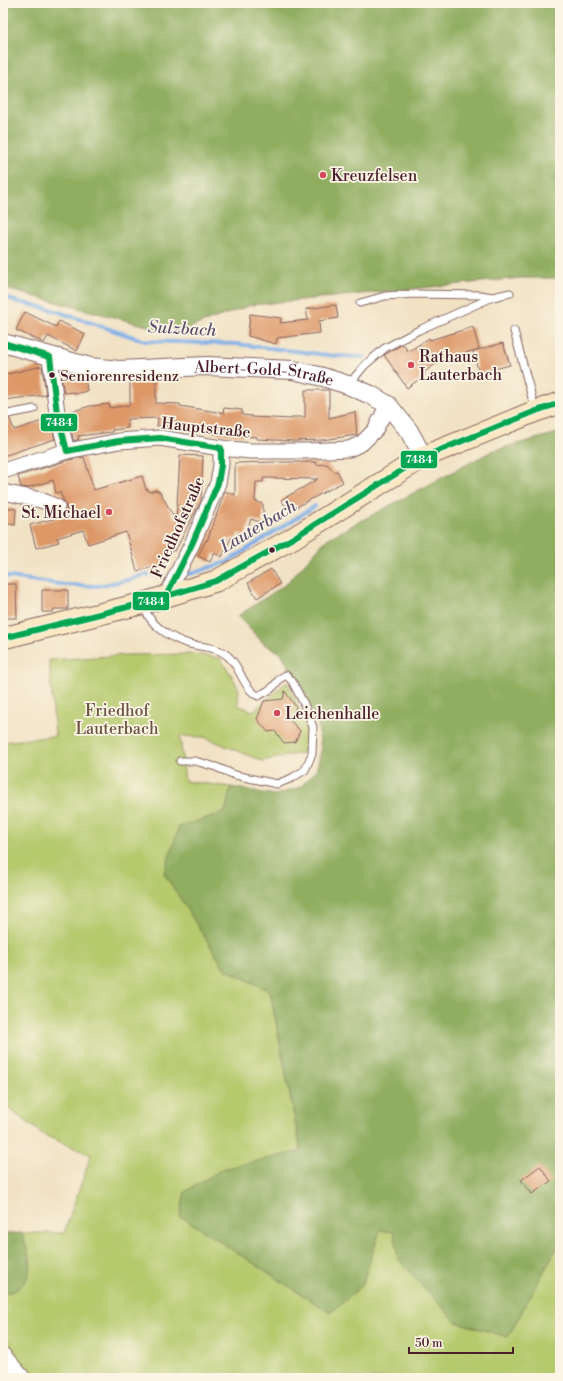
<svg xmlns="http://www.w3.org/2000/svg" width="563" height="1381" font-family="'Libre Bodoni',serif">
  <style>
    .green { fill: #b5c96d; stroke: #80744c }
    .forest { fill: #90ad60; stroke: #6d6646 }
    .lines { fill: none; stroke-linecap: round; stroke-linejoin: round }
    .stream { stroke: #7dade7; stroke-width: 4 }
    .building { fill: #dd9867 }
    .service-casing { stroke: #846361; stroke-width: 9 }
    .minor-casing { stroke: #846361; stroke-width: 17 }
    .tertiary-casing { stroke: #846361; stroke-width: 20 }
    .secondary-casing { stroke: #846361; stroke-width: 23 }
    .service { stroke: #fff; stroke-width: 7 }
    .minor { stroke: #fff; stroke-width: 15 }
    .tertiary { stroke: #fff; stroke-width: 18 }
    .secondary { stroke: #fae7c3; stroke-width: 21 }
    .bus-1-casing { stroke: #fcf5e5; stroke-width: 9 }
    .bus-1 { stroke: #00a651; stroke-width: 6 }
    .poi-dot { fill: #d1495b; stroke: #fcf5e5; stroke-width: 1.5 }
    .bus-dot { fill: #4a1f2b; stroke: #fcf5e5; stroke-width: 1.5 }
    .labels { text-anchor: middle; stroke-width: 3.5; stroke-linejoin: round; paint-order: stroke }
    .bus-label { font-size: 15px; fill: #4a1f2b; stroke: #fcf5e5; text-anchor: start }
    .poi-label { font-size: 16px; fill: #4a1f2b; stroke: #fcf5e5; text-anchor: start }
    .street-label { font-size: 16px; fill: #4a1f2b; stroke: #fcf5e5 }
    .park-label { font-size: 16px; fill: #6a523f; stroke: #fcf5e5 }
    .water-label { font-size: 17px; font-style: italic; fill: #5c516d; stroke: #fcf5e5 }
    .line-badge { stroke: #fcf5e5; stroke-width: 1.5 }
    .badge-label { font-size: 11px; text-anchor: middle; font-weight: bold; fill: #fff }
  </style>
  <rect width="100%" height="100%" fill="#fcf5e5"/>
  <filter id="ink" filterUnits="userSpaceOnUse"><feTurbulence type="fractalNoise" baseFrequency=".025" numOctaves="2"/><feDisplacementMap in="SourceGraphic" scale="8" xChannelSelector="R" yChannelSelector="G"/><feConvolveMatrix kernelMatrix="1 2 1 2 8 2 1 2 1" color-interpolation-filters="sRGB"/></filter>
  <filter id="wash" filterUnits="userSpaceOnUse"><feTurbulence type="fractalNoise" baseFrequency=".012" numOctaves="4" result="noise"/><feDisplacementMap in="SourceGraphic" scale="16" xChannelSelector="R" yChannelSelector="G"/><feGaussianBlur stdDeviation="0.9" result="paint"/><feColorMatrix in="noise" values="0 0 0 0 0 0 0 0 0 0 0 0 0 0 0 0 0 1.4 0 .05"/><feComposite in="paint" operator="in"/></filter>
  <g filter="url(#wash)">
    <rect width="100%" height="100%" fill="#f1e2c4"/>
    <!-- green -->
    <polygon class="green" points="194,654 220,658 232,676 239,690 238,705 253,711 287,682 307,724 306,752 262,761 204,737 180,736 185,781 231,787 225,812 179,827 225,969 270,991 301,1152 222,1169 362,1285 380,1230 394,1232 398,1259 549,1262 560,1242 560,1378 488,1378 484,1372 470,1378 3,1378 3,1294 15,1290 31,1262 22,1233 64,1233 91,1155 44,1135 3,1104 3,742 55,736 49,660 127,655"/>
    <!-- forest -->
    <g class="forest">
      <polygon points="3,3 560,3 560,278 521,278 251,305 174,333 6,289 3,287"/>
      <polygon points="557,433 560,434 560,1242 508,1337 456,1322 398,1259 394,1232 380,1230 362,1285 336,1309 329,1312 180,1216 185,1192 222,1169 301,1151 270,991 225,969 164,873 179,827 225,812 231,787 275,795 300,787 316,771 321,751 318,724 302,690 281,653 264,644 238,616 286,584 327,539 492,451"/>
      <path d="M22 1233C28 1253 39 1277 15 1290 12 1292 7 1293 3 1294V1234Z"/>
    </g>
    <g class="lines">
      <!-- stream -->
      <g class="stream">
        <polyline points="3,296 15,301 53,310 145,341 237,344 335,356 365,357"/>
        <polyline points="189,574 227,562 315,506"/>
        <polyline points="3,576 65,585 97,586 128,580 144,575 162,574"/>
      </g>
    </g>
    <g id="blocks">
      <!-- building -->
      <g class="building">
        <polygon points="336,305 338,318 319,321 320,333 277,338 276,344 248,336 250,314 281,318 280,323 308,320 306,309"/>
        <polygon points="25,312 56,327 59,321 85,334 77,351 48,336 44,343 16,330"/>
        <polygon points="473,327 479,349 441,360 423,373 425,375 407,388 384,355 403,344 408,352 429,338 430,340"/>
        <polygon points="503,343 510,365 479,373 473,351"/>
        <polygon points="42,366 46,395 3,400 3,375"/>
        <polygon points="75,374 85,376 87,391 75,394 74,392 64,393 61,376"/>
        <polygon points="156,379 156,403 180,404 180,406 223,413 224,408 242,410 242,415 252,416 251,417 292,419 292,417 305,417 305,390 329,390 329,418 355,412 357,435 322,440 294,441 257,439 257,437 219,434 188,429 189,428 157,426 158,418 127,419 128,428 112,430 112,432 78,436 79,439 74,441 66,413 90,406 109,404 110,408 130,405 130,380"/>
        <polygon points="10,419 14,430 49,419 55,439 3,456 3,420"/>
        <polygon points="180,455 203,456 201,501 175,551 173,550 162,565 137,571 126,532 88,544 83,530 57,538 59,542 36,548 30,525 68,515 66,506 60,492 56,493 53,480 27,488 21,487 18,476 69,460 84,457 94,490 142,476 146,490 148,489 149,492 156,490 160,492 176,521"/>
        <polygon points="275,462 316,462 317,465 325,464 328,465 334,472 337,471 343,482 289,511 281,500 318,479 263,478 263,482 256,482 255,501 263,504 263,523 251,519 245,536 238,533 236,539 231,538 222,557 214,553 210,562 198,556 206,540 207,541 225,491 235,495 235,463"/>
        <polygon points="3,507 16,509 15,525 3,523"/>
        <polygon points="271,569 280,584 257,598 248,583"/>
        <polygon points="3,584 16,584 17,618 3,618"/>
        <polygon points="42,590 68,590 68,609 54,609 53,612 42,612"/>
        <polygon points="285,691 296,707 290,720 300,731 295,742 284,743 275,731 268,732 257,719 264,701 283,699"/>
        <polygon points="540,1166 551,1181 532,1194 521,1180"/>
      </g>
    </g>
  </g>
  <g filter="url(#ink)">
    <use href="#blocks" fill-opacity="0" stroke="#846361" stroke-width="1"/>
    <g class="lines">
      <defs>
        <g id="service">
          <polyline points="360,303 385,296 415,294 480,295 493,297"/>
          <polyline points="514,331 535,409"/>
          <polyline points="349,384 365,365 385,348 419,330 493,297 510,293"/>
          <polyline points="3,415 34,409"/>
          <path d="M144 605C147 624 172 639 189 644 199 647 212 646 222 652 240 661 241 687 258 696 263 693 269 691 273 687 279 681 277 679 286 675L292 681 304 704 313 727 312 754 305 770 292 778 277 784 235 775 216 767 195 761H180"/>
        </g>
        <g id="minor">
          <polyline points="50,357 57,413 67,451"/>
          <polyline points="3,471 67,451 119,441 160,438 221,448 251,451 306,451 349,449 362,443 375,430 388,405"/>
          <polyline points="3,492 41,500 57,507"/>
          <polyline points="166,596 192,544 218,483 221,465 221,448"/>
          <polyline points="3,1355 23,1378"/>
        </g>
        <g id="tertiary">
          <path id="s1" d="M3 343 90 367 119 370 207 366 293 370 323 377 348 385 371 395 388 405 409 431 423 457"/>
        </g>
        <polyline id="secondary" points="3,638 144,603 216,581 293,538 423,457 536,411 560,403"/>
      </defs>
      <!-- service casing -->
      <use href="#service" class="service-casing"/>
      <!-- minor casing -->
      <use href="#minor" class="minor-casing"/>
      <!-- tertiary casing -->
      <use href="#tertiary" class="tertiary-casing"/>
      <!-- secondary casing -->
      <use href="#secondary" class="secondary-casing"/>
      <!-- service -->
      <use href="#service" class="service"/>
      <!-- minor -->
      <use href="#minor" class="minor"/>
      <!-- tertiary -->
      <use href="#tertiary" class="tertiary"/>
      <!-- secondary -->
      <use href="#secondary" class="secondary"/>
      <defs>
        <g id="bus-1">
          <polyline points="3,343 50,357 57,413 67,451 119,441 160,438 221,448 221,465 218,483 192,544 166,596"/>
          <polyline points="3,638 144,603 216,581 293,538 423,457 536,411 560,403"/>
        </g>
      </defs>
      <!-- bus-1 casing -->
      <use href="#bus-1" class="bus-1-casing"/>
      <!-- bus-1 -->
      <use href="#bus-1" class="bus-1"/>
    </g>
  </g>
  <!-- markers -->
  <g class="poi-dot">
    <circle cx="323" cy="175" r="4"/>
    <circle cx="411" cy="365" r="4"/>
    <circle cx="109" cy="512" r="4"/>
    <circle cx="277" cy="713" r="4"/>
  </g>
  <g class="bus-dot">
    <circle cx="52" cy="375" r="3.5"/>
    <circle cx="272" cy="550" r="3.5"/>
  </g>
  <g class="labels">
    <!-- bus labels -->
    <g class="bus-label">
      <text x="60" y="381">Seniorenresidenz</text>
    </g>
    <!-- poi labels -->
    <g class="poi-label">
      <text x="331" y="181">Kreuzfelsen</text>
      <text x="419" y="362">Rathaus<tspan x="419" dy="18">Lauterbach</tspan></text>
      <text x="101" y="518" text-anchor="end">St. Michael</text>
      <text x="285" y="719">Leichenhalle</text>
    </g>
    <!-- street labels -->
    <g class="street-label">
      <text dy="6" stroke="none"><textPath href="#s1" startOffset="265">Albert-Gold-Straße</textPath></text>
      <text transform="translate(206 427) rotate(6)" y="6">Hauptstraße</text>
      <text transform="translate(177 527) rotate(-66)" y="6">Friedhofstraße</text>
    </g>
    <!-- park labels -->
    <g class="park-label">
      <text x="117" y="716">Friedhof<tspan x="117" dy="18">Lauterbach</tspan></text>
    </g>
    <!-- water labels -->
    <g class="water-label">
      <text transform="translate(182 328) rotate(3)" y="6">Sulzbach</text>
      <text transform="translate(258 526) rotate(-31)" y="6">Lauterbach</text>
    </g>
  </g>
  <g class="line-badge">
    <rect x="40" y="413" width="38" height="19" rx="4" fill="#00a651"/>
    <rect x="400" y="450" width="38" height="19" rx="4" fill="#00a651"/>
    <rect x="132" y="591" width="38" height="20" rx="4" fill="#00a651"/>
  </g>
  <g class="badge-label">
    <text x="59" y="426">7484</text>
    <text x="419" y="463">7484</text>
    <text x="151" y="605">7484</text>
  </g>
  <!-- margin -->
  <rect width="563" height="1381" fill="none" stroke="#fcf5e5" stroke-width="16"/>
  <!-- scale -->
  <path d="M409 1347v6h104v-6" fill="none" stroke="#4a1f2b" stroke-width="2"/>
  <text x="415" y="1347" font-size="12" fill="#4a1f2b" stroke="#fcf5e5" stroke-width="3" paint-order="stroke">50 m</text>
</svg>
